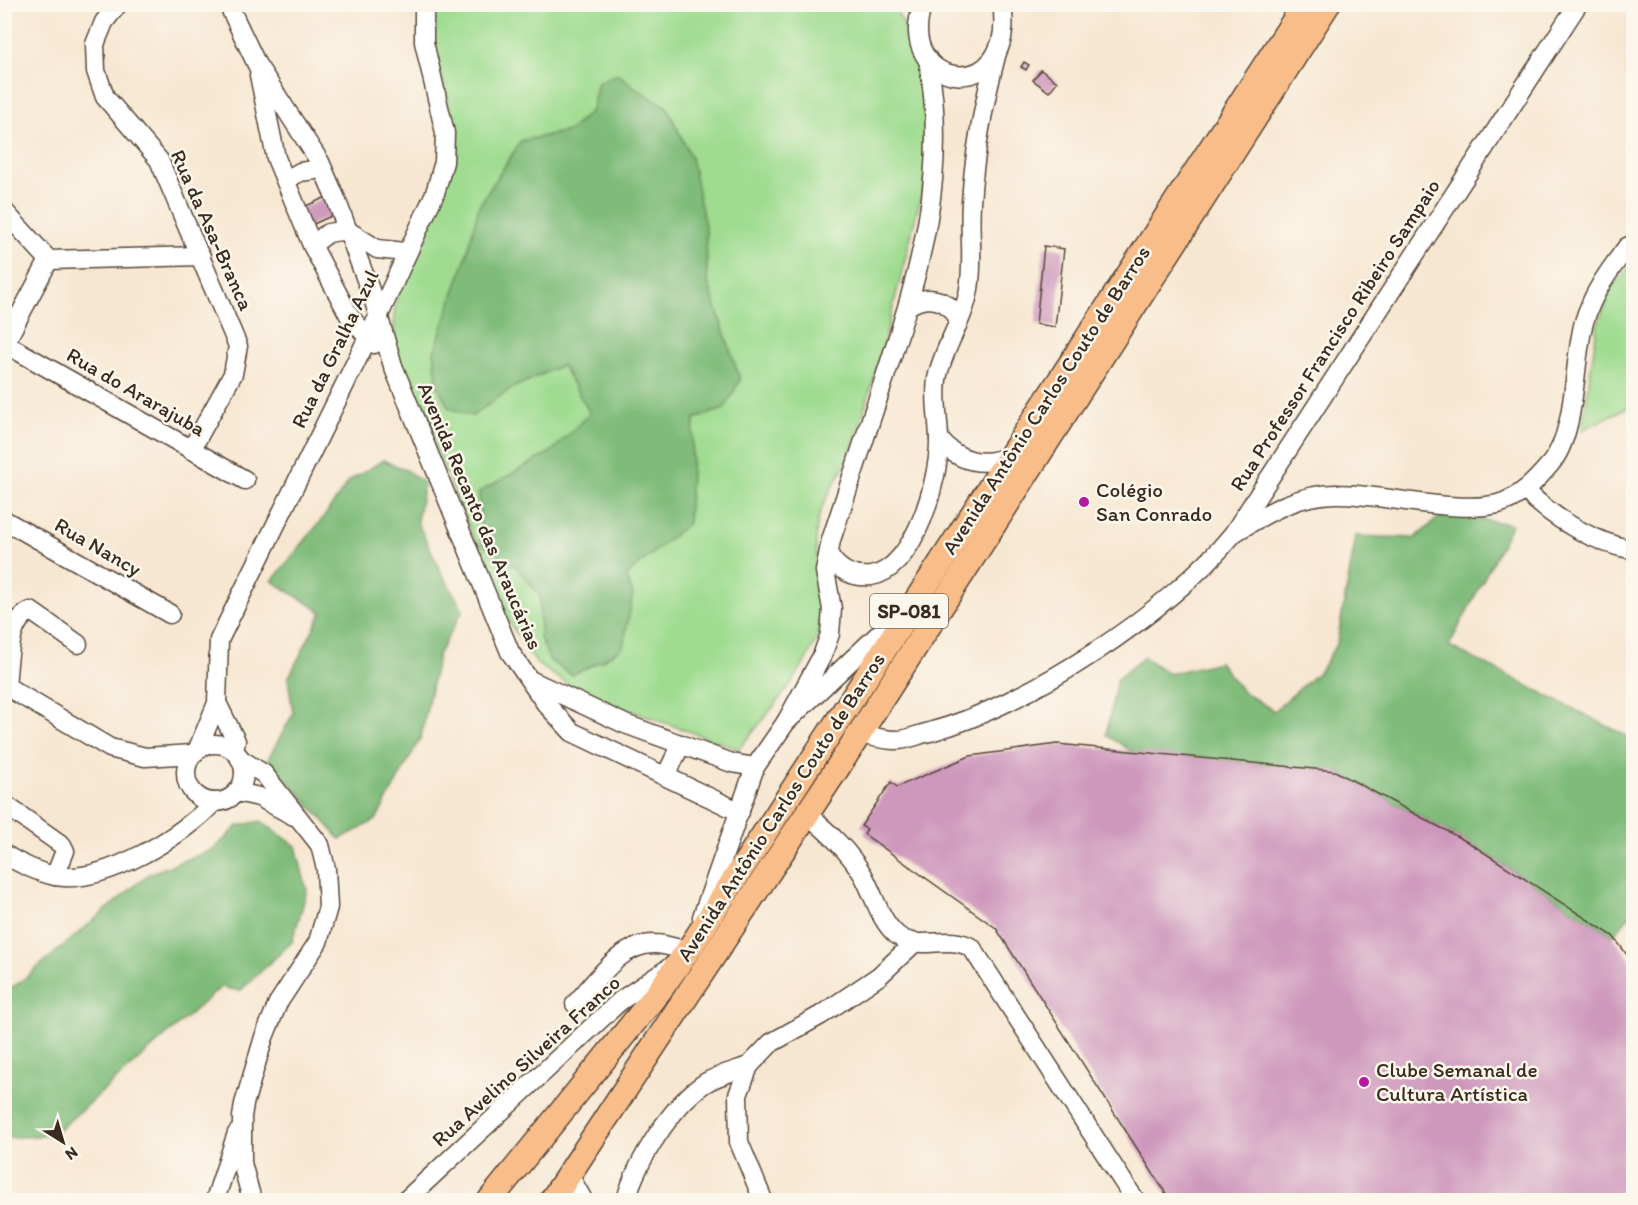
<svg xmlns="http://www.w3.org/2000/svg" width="1638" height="1205" font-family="Itim,sans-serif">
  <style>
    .green { fill: #9fdc90; stroke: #6d8357; stroke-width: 1.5; fill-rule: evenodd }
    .forest { fill: #7fbc7a; stroke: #5d734c; stroke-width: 1.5 }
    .building { fill: #ce98bc }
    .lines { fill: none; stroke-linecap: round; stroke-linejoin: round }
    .minor-casing { stroke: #574639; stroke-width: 21 }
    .major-casing { stroke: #574639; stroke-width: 27 }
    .minor { stroke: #fff; stroke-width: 18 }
    .major { stroke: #f8bd89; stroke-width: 24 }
    .poi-dot { fill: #b5179e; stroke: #fbf7ec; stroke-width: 2 }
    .labels { text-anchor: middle; stroke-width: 5; stroke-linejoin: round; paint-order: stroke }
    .shield { fill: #fbf7ec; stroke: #75685c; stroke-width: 1.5 }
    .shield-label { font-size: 20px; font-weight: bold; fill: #3b2a1e }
    .street-label { font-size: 21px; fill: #3b2a1e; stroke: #fbf7ec }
    .poi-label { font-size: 21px; fill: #3b2a1e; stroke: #fbf7ec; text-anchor: start }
  </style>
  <rect width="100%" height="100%" fill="#fbf7ec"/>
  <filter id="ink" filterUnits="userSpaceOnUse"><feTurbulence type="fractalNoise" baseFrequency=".0167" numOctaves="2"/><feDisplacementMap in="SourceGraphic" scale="12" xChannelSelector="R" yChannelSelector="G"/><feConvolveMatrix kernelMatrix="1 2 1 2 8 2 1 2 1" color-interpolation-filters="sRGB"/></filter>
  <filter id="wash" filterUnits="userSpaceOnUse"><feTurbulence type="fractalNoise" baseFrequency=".008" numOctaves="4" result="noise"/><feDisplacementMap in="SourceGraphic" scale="24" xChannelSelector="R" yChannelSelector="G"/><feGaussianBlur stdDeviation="1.35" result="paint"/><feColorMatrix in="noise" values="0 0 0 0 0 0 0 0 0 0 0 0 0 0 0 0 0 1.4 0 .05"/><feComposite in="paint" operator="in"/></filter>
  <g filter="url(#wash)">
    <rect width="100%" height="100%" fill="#f7e7d2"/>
    <!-- green -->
    <g class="green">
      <path d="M891 4C921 45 929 106 928 156 928 180 917 208 912 232 894 304 876 376 853 446 845 470 826 492 819 516 808 555 832 606 815 642 798 681 765 716 739 749L581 693 537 664 510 624 401 366 394 337V313L401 275 450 170V114L447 92 429 42 428 5ZM618 74 641 92 667 107 706 231 707 280 740 380 724 409 694 419 688 523 625 576 540 638V596L518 568 479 493 551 452 591 414 562 365 512 388 472 416 449 408 437 384 479 206 521 141 569 131 592 110 598 82Z"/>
      <polygon points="1633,264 1633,405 1582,430 1597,327 1612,286"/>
    </g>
    <!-- forest -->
    <g class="forest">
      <polygon points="618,74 641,92 667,107 691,157 706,231 707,280 740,380 724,409 694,419 688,523 626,576 633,594 623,647 601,661 572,675 550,661 540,638 540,596 518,568 481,544 479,492 551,452 590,413 562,365 512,388 472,416 449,408 437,384 434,352 466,257 479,206 521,141 569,131 592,110 598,82"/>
      <polygon points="383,460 406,470 424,483 417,521 441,572 463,610 438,655 421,737 376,820 340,839 268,759 293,714 288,679 322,612 272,581 324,517 349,481"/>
      <polygon points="1443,514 1512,524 1449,646 1633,739 1633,912 1613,936 1471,844 1335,771 1133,752 1106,735 1117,679 1144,657 1169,674 1219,662 1242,691 1274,711 1321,670 1337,643 1356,536 1415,538"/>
      <polygon points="261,821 296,846 307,891 292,942 240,991 221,987 53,1135 5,1138 5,992 19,983 149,874 214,849 238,826"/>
    </g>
    <g id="blocks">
      <!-- building -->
      <g class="building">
        <polygon points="1024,62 1029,65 1026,70 1021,67"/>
        <polygon points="1041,70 1057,82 1049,92 1033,80"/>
        <polygon points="331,195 338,213 307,227 299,209"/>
        <polygon points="1044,246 1064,249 1055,327 1036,324"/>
        <polygon points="1057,744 1335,771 1471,844 1613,936 1634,964 1634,1200 1170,1200 996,928 864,834 867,829 861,826 891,782 897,787 970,756"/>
      </g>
    </g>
  </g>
  <g filter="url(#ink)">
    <use href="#blocks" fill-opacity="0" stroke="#574639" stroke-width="1.5"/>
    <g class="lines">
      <defs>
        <g id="minor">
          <polyline points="118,4 104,22 95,44 96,71 105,97 159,160 238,346 233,374 191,450"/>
          <polyline points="228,4 257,65 320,162 336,199 374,301 393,366 510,652 546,704 572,732 740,812"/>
          <path d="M923 4C892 90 1018 108 1002 4"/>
          <polyline points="259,75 276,158 312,245 350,317 374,344"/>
          <polyline points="286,180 300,172 322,169"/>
          <polyline points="4,211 49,260 201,256"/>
          <polyline points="312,245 328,233 347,230 377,249 405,252"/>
          <path d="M908 306C928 293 950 299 959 321"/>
          <polyline points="4,343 245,480"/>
          <polyline points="5,343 49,260"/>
          <path d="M939 439C957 461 983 468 1009 456"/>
          <path d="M1526 491C1554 519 1594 543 1634 550"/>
          <polyline points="4,520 170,614"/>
          <path d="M1237 531C1268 512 1301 493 1338 494 1383 494 1456 514 1498 504 1520 498 1537 480 1551 463 1577 432 1573 361 1584 322 1593 292 1609 271 1627 247L1634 244"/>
          <path d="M829 555C838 570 853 578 871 576 915 569 939 479 939 442 939 420 934 401 937 379 943 347 964 321 969 289 974 261 969 232 971 203 974 152 984 102 997 52"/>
          <polyline points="530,680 625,724 732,763 755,767"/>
          <polyline points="4,685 110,748 145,757 193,754"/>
          <path d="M6 685C9 662 7 621 31 611L78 644"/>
          <polyline points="217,703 236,741 234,751"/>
          <path d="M786 722 822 656 830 634 832 609 825 571 831 540C849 487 866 433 884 380 920 271 949 175 928 59"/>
          <path d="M859 734C870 736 883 740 895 740 906 741 919 734 930 732 1029 705 1168 613 1233 534L1578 4"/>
          <circle cx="215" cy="773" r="29"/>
          <polyline points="197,751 217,703 219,640 380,313 435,193 444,162 445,133 424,42 424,4"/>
          <polyline points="240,759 264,774 320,845 326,869 328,907 318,942 278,1003 264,1037 244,1104 242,1117 242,1163 252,1200"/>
          <polyline points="666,776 681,744"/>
          <polyline points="237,792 259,797 294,816"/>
          <polyline points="4,804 62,845 65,851 55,876"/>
          <path d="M807 814C828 832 849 851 863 875 874 895 880 921 897 935 919 953 948 933 972 948L1135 1200"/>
          <path d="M4 854C18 863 40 873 55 876 103 885 183 836 214 802"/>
          <polyline points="702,917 755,767 786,722 896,618"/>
          <path d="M575 1004C597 981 620 943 655 944 666 944 677 949 688 951"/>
          <polyline points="569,1175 583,1200"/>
          <polyline points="215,1200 237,1133"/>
          <polyline points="406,1200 620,1001 672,966"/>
          <path d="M626 1200C636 1162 672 1105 705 1083 718 1075 735 1071 749 1066"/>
          <polyline points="763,1200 739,1142 738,1095 749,1066 771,1043 821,1015 879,976 913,944"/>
        </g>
        <g id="major">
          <polyline points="490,1200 660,990 693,943 1305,4"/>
          <polyline points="552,1200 840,764 1328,4"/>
        </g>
      </defs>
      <!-- minor casing -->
      <use href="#minor" class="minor-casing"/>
      <!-- major casing -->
      <use href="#major" class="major-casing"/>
      <!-- minor -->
      <use href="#minor" class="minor"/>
      <!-- major -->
      <use href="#major" class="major"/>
    </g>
  </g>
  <!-- markers -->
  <g class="poi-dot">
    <circle cx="1084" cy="502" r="6"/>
    <circle cx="1364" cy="1082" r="6"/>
  </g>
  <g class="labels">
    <!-- shield labels -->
    <rect class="shield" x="870" y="594" width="78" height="34" rx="4.5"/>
    <g class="shield-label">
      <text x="909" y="618">SP-081</text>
    </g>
    <!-- street labels -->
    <g class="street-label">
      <text transform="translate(212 230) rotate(66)" y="7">Rua da Asa-Branca</text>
      <text transform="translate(1335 335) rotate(-57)" y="7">Rua Professor Francisco Ribeiro Sampaio</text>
      <text transform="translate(335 349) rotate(-64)" y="7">Rua da Gralha Azul</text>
      <text transform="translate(136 392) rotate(30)" y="7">Rua do Ararajuba</text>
      <text transform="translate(1046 400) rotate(-57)" y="7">Avenida Antônio Carlos Couto de Barros</text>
      <text transform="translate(480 516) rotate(67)" y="7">Avenida Recanto das Araucárias</text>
      <text transform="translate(98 547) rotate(30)" y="7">Rua Nancy</text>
      <text transform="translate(781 807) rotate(-57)" y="7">Avenida Antônio Carlos Couto de Barros</text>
      <text transform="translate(526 1061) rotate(-42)" y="7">Rua Avelino Silveira Franco</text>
    </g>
    <!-- poi labels -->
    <g class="poi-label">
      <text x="1096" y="497">Colégio<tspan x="1096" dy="24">San Conrado</tspan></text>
      <text x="1376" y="1077">Clube Semanal de<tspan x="1376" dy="24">Cultura Artística</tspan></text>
    </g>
  </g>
  <!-- margin -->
  <rect width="1638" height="1205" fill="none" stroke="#fbf7ec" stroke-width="24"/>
  <!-- north arrow -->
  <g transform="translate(63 1142) rotate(143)" stroke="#fbf7ec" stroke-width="4.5" paint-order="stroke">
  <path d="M0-4.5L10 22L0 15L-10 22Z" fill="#3b2a1e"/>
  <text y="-9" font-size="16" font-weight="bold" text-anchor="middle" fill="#3b2a1e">N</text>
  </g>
</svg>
